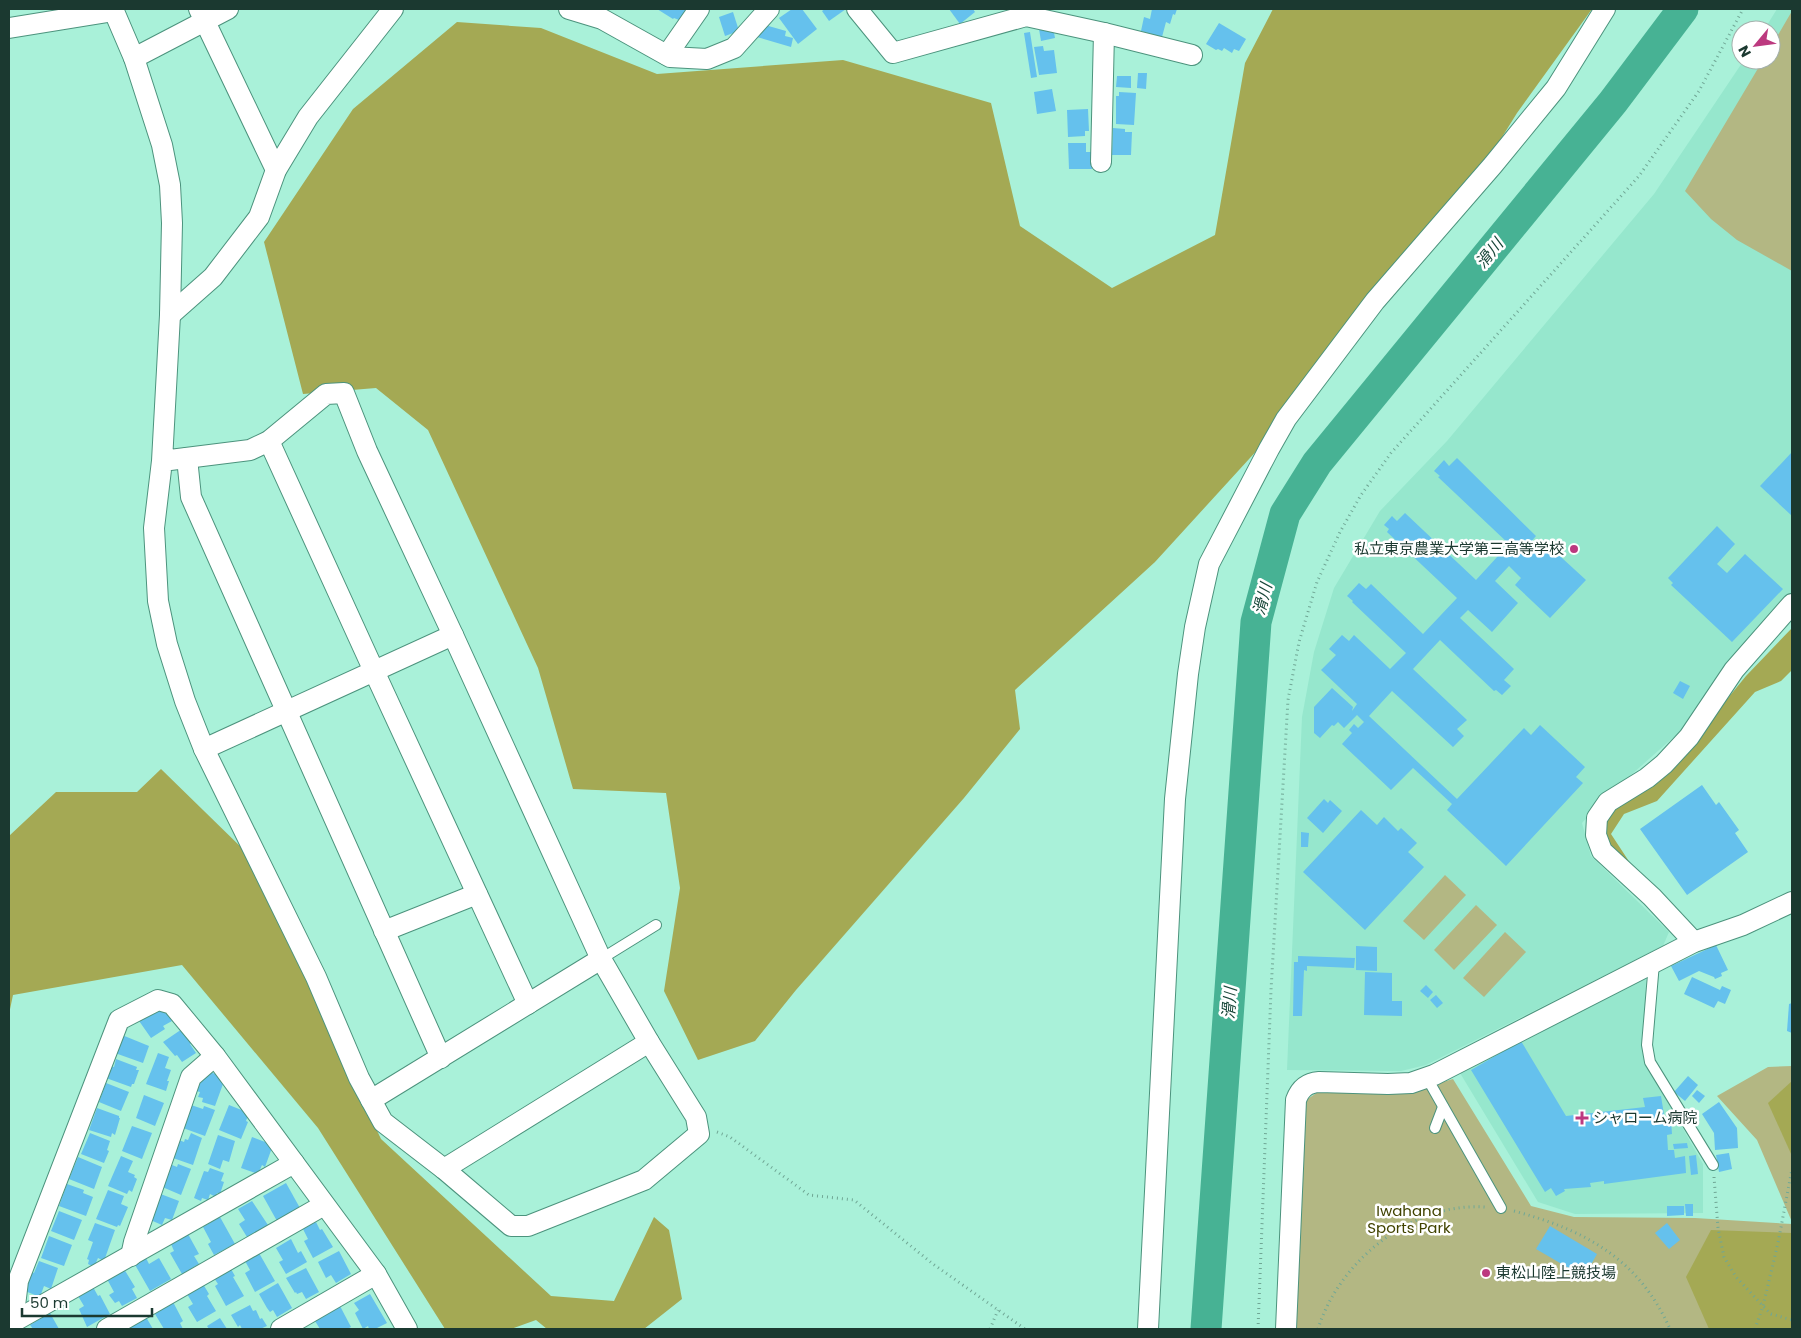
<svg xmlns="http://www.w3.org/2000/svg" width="1801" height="1338" font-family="Poppins,'Noto Sans JP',sans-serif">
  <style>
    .built { fill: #96e7cd }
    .green { fill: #b3b783 }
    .forest { fill: #a4a954 }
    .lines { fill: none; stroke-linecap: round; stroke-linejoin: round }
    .river { stroke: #47b294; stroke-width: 31 }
    .building { fill: #65c1ed }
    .lane-casing { stroke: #4c937d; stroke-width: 12 }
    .street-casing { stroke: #4c937d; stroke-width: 22 }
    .path { stroke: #70a795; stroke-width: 3; stroke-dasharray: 1 4; stroke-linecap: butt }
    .lane { stroke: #fff; stroke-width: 10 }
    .street { stroke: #fff; stroke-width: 20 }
    .poi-dot { fill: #bc397f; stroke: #fff; stroke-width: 2 }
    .labels { text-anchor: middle; stroke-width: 5; stroke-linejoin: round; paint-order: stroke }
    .poi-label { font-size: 15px; fill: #1b3930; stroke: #fff; text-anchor: start }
    .park-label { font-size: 15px; fill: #414300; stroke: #fff }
    .water-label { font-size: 16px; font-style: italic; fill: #184639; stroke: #fff }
  </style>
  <rect width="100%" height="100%" fill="#a9f1d9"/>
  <!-- built -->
  <g class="built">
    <polygon points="1777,9 1792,9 1792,594 1741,646 1715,689 1685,727 1605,798 1582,823 1591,856 1669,932 1663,946 1426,1065 1401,1071 1287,1070 1302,717 1314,652 1334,588 1380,511 1447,441 1654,194 1744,60 1771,60 1771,30 1764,30"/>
    <polygon points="1646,975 1645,1062 1703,1164 1703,1213 1575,1214 1538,1202 1460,1073"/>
  </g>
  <!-- green -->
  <g class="green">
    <polygon points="1792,11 1792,271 1737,240 1711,219 1685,191 1763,60 1771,60 1771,47"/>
    <polygon points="1445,875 1466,895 1424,940 1403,921"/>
    <polygon points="1476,905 1497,925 1454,970 1434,950"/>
    <polygon points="1505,932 1526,952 1484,997 1463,978"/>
    <polygon points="1792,1066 1792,1222 1757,1140 1717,1096 1768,1067"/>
    <polygon points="1453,1079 1531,1206 1574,1217 1695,1218 1792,1224 1792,1329 1294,1329 1304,1112 1306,1100 1318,1092 1412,1091"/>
  </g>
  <!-- forest -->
  <g class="forest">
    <polygon points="1273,9 1592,9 1517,113 1435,245 1260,447 1155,562 1015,690 1020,729 964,798 796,990 755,1041 698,1060 664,991 680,888 666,793 573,789 538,668 428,430 376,388 303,394 264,242 353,109 457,22 541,28 657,74 843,60 991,103 1020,226 1112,288 1215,235 1245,63"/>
    <polygon points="1792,628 1792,670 1781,681 1755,692 1657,801 1624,814 1611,834 1634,869 1611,853 1602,823 1614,809 1659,782 1746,676"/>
    <polygon points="161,769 245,851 381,1139 551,1296 614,1301 654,1217 669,1230 682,1299 644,1329 547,1329 536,1320 511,1329 445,1329 318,1128 182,965 13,995 9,1014 9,836 56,792 137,792"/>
    <polygon points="1792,1081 1792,1156 1768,1103"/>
    <polygon points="1711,1230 1792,1233 1792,1329 1709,1329 1686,1277"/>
  </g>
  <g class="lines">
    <!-- river -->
    <polyline class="river" points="1206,1329 1256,622 1285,514 1317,463 1613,102 1683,9"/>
  </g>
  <!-- building -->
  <g class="building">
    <polygon points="657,9 687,9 679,20 674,18 673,19"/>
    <polygon points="792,9 802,9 817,29 798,44 779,18"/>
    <polygon points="825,9 846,9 829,21 822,11"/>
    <polygon points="949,9 973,9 975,12 960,24"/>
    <polygon points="1152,9 1177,9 1175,15 1173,14 1170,24 1166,22 1162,37 1141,31 1144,17 1150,19"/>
    <polygon points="733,12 739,31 725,36 719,17"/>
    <polygon points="1219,23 1246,39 1239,51 1234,49 1232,53 1224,48 1222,51 1218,49 1216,50 1206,44"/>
    <polygon points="765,25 786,31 785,36 793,38 791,47 757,37 760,28"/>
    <polygon points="1053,27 1055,38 1041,41 1039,29"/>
    <polygon points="1030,32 1037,77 1031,78 1024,33"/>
    <polygon points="1043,46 1044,51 1054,50 1057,73 1039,75 1034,47"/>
    <polygon points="1138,73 1147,73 1146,89 1137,88"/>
    <polygon points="1117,76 1131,76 1131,88 1116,87"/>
    <polygon points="1052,89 1056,111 1037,114 1034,92"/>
    <polygon points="1119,92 1136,93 1134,125 1116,124 1116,96 1119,96"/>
    <polygon points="1088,109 1089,131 1085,131 1085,136 1068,137 1067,110"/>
    <polygon points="1113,128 1125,129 1125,132 1132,132 1131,155 1112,155"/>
    <polygon points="1068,143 1086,143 1086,152 1091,152 1092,169 1069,169"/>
    <polygon points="1792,452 1792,516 1760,486"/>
    <polygon points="1457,458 1536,536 1530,543 1542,555 1550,547 1586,580 1550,618 1515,585 1521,578 1509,566 1495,581 1518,603 1492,632 1468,610 1460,618 1514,669 1504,680 1511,686 1502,695 1496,690 1494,691 1440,640 1413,669 1467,720 1457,729 1464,736 1453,747 1392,691 1369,716 1457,799 1524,728 1531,735 1540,725 1585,767 1576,777 1583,783 1506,866 1447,810 1452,804 1413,768 1391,790 1342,744 1352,733 1349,730 1354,724 1358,728 1364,722 1357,715 1344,728 1338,722 1334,726 1332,725 1320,738 1314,733 1314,707 1332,688 1353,707 1352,711 1357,704 1321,670 1336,655 1329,649 1342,635 1349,641 1354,635 1390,669 1406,653 1352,602 1353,601 1347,596 1359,583 1366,589 1371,584 1423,634 1457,598 1387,532 1389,529 1384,525 1392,516 1397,521 1405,513 1476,580 1509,544 1438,477 1440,476 1434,471 1444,460 1449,466"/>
    <polygon points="1717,526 1735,544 1717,564 1727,573 1745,554 1783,589 1732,642 1671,585 1673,583 1668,578"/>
    <polygon points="1680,681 1690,686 1683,699 1673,693"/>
    <polygon points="1702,785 1716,805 1719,802 1739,830 1735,833 1748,852 1687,895 1640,829"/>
    <polygon points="1324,799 1328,803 1330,800 1342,811 1323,833 1307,818"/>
    <polygon points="1361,810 1377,825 1384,817 1398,831 1401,828 1417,843 1408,852 1424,867 1365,930 1303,872"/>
    <polygon points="1301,832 1309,833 1308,847 1301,847"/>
    <polygon points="1716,945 1728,970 1721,973 1722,976 1715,979 1714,977 1699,971 1679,981 1671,966"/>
    <polygon points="1356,946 1377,947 1377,971 1356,970"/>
    <polygon points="1298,956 1355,958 1354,968 1307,966 1307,971 1304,970 1302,1016 1293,1016 1294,962 1298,962"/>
    <polygon points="1365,972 1392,973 1392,1001 1402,1001 1402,1016 1364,1015"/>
    <polygon points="1692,977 1720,990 1722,986 1731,990 1725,1004 1718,1001 1714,1008 1684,994"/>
    <polygon points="1426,985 1433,992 1428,998 1420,991"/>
    <polygon points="1436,995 1443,1003 1437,1008 1430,1000"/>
    <polygon points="1792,1003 1792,1033 1787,1031 1789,1004"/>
    <polygon points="163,1008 172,1021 163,1026 165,1029 151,1038 137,1018"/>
    <polygon points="185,1027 194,1041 190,1044 196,1053 182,1062 177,1055 175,1056 163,1042"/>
    <polygon points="122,1035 149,1046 143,1063 115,1053"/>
    <polygon points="1521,1041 1566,1116 1645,1107 1643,1098 1661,1096 1665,1121 1671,1120 1672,1134 1667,1135 1668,1150 1674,1150 1675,1158 1685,1156 1686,1173 1604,1184 1604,1181 1590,1183 1591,1187 1564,1189 1565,1191 1556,1196 1551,1188 1545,1192 1471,1070"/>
    <polygon points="158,1053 169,1057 165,1068 171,1070 167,1081 169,1081 166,1091 146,1084"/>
    <polygon points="116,1059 137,1067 136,1070 139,1070 134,1084 132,1084 131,1087 106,1078 110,1066 114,1067"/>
    <polygon points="210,1072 218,1075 223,1084 215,1106 202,1102 203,1098 198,1097 200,1092 196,1091 201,1076"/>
    <polygon points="1688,1076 1698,1085 1685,1101 1674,1092"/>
    <polygon points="106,1083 129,1092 121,1111 99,1102"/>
    <polygon points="1697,1090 1705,1096 1699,1103 1692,1096"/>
    <polygon points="144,1095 164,1103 155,1126 136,1118"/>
    <polygon points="1719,1102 1737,1128 1738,1148 1715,1150 1714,1133 1702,1114"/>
    <polygon points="191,1105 203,1109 204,1106 215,1110 205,1136 183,1128"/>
    <polygon points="229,1105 249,1113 246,1121 248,1122 241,1139 219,1130"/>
    <polygon points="97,1108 119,1116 119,1118 120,1118 115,1135 112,1133 111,1137 89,1130"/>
    <polygon points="132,1126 152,1133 142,1159 122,1151"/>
    <polygon points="90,1133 110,1141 107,1150 109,1151 104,1163 81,1154"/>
    <polygon points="191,1133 202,1138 193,1165 173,1158 179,1140 184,1142 185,1139 188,1140"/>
    <polygon points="218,1135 235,1141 229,1162 223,1160 220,1169 208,1164"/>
    <polygon points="252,1137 273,1145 265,1167 262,1165 258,1174 241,1168"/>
    <polygon points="1687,1143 1688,1148 1674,1149 1673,1144"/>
    <polygon points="1729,1153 1732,1169 1719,1172 1716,1155"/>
    <polygon points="1696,1155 1698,1174 1691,1175 1689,1156"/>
    <polygon points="121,1156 133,1161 128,1172 135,1175 134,1177 137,1179 132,1192 129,1190 127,1194 108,1186"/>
    <polygon points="78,1157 102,1167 94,1189 69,1179"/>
    <polygon points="178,1164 191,1169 181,1195 160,1186 163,1178 166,1179 172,1165 177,1167"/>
    <polygon points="210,1168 224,1173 221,1181 224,1182 220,1194 217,1193 216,1197 210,1194 208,1200 202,1198 201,1201 194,1198 204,1171 208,1172"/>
    <polygon points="286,1183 300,1208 277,1221 263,1196"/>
    <polygon points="67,1184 84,1190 83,1193 93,1197 86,1216 59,1206"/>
    <polygon points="108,1190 124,1196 121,1204 128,1207 120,1226 118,1225 117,1227 96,1219"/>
    <polygon points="158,1193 179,1201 172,1220 165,1218 162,1225 148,1219"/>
    <polygon points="252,1201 268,1225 247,1237 239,1224 245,1220 238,1209"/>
    <polygon points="1685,1204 1693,1204 1693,1216 1686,1216"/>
    <polygon points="1667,1206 1684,1206 1684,1215 1667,1216"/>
    <polygon points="59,1211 82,1220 74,1240 51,1231"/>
    <polygon points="220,1217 235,1244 214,1255 208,1244 211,1242 203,1227"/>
    <polygon points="316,1222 320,1230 322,1229 333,1247 313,1258 304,1241 308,1239 303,1229"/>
    <polygon points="95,1223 115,1230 104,1261 98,1258 94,1267 88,1264 89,1260 87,1259 93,1242 88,1240"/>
    <polygon points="1667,1223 1680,1240 1669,1249 1655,1233"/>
    <polygon points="1550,1226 1597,1254 1584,1277 1536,1249"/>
    <polygon points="188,1234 199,1254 194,1256 199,1264 182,1274 170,1253 174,1251 171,1244"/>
    <polygon points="49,1236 72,1245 64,1266 41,1258"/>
    <polygon points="291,1239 298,1253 301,1251 307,1262 286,1274 279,1262 283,1260 276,1248"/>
    <polygon points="339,1251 351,1274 336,1283 331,1275 326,1278 318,1262"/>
    <polygon points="259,1253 275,1281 255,1292 245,1273 250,1270 245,1261"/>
    <polygon points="145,1256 149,1264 159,1258 171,1279 150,1291 134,1263"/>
    <polygon points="39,1261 58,1268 51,1289 44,1286 40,1297 25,1291 30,1271 34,1273"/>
    <polygon points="306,1268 319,1292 306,1299 302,1292 297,1294 296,1292 295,1293 286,1278"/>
    <polygon points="124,1269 135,1287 132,1289 137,1298 122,1306 119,1301 115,1303 109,1295 114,1292 107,1279"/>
    <polygon points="231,1269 235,1276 233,1277 244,1296 226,1306 215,1286 218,1284 214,1278"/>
    <polygon points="278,1283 292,1308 277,1317 273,1310 270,1312 267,1308 259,1294"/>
    <polygon points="203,1284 209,1294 207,1296 216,1311 197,1322 188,1307 193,1304 187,1294"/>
    <polygon points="93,1287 98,1296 100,1295 110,1314 87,1327 79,1309 84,1306 78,1296"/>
    <polygon points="370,1294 387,1323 375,1329 369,1329 368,1326 363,1329 355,1313 359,1310 354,1303"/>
    <polygon points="172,1300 183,1321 180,1323 183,1329 164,1329 155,1314 160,1311 158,1308"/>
    <polygon points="250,1305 253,1311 256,1310 260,1319 262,1318 267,1326 260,1329 242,1329 240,1325 238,1327 231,1315"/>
    <polygon points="340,1306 351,1327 347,1329 320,1329 315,1321"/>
    <polygon points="50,1313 59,1329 33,1329 30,1325"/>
    <polygon points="146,1317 153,1329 132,1329 130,1326"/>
    <polygon points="220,1318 227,1329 209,1329 207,1326"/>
  </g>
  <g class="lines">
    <defs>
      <g id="lane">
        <polyline points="601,959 656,925"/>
        <polyline points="1654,963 1647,1045 1650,1062 1713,1165"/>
        <polyline points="1427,1078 1501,1208"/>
        <polyline points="1435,1128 1443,1107"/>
      </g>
      <g id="street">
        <polyline points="113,9 134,58 162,145 170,185 172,223 170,315 162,461 154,528 158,601 167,644 185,701 204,749 316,977 359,1078 383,1122 444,1169 511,1226 528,1226 644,1180 699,1134 696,1117 649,1042 601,959 453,635 367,451 344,393 326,394 269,441 250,450 162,461"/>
        <polyline points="199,9 276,170"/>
        <polyline points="569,9 602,19 670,57 707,59 734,48 769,9"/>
        <polyline points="857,9 893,53 1026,16 1104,33 1192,55"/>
        <polyline points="9,28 114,11"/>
        <polyline points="667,55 699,9"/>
        <polyline points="134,58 228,9"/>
        <polyline points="1101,162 1104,33"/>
        <polyline points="170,315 213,277 259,217 276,170 308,117 393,9"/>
        <polyline points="269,441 374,671 528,1004"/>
        <polyline points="187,458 191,497 441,1058"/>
        <polyline points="204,749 453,635"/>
        <polyline points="384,931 477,894"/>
        <polyline points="1694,942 1652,897 1602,851 1596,835 1597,818 1608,802 1647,778 1664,764 1689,737 1734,670 1792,604"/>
        <polyline points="371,1100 601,959"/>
        <polyline points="444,1169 649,1042"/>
        <polyline points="131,1256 134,1242 191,1077 215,1056"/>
        <polyline points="13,1322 294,1163"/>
        <polyline points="9,1324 13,1322 18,1281 119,1020 158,1000 172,1004 215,1056 376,1274 407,1329"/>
        <polyline points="107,1329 324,1205"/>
        <polyline points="281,1329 376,1274"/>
        <polyline points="1148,1329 1175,799 1188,674 1195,627 1209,564 1269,449 1286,419 1375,301 1493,165 1556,88 1605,9"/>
        <path d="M1286 1329 1296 1100C1300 1089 1306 1083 1319 1082L1388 1084 1411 1083 1434 1075 1694 942 1743 925 1792 902"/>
      </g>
    </defs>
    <!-- lane casing -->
    <use href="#lane" class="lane-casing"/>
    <!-- street casing -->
    <use href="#street" class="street-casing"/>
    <!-- path -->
    <g class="path">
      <polyline points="717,1132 730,1137 809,1195 854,1200 933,1264 1025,1329"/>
      <polyline points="1714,1177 1718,1228 1724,1257 1736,1277 1763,1306 1771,1314 1792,1320"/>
      <path d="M1514 1211C1585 1230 1639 1259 1670 1329"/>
      <polyline points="990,1329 998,1310"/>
      <polyline points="1258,1329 1271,990 1288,700 1299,642 1317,582 1340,532 1361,495 1391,453 1639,176 1699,91 1743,9"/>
      <path d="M1318 1329C1339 1261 1412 1202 1485 1207"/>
      <polyline points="1755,1329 1763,1306 1778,1243 1792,1169"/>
    </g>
    <!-- lane -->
    <use href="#lane" class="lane"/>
    <!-- street -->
    <use href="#street" class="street"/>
  </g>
  <!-- markers -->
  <g class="poi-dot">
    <circle cx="1574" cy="549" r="5"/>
    <path d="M1579.5 1110.5h5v5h5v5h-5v5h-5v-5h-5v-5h5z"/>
    <circle cx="1486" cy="1273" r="5"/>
  </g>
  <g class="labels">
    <!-- poi labels -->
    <g class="poi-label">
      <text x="1564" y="554" text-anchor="end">私立東京農業大学第三高等学校</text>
      <text x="1593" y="1123">シャローム病院</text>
      <text x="1496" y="1278">東松山陸上競技場</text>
    </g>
    <!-- park labels -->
    <g class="park-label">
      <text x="1409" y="1216">Iwahana<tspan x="1409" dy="17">Sports Park</tspan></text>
    </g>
    <!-- water labels -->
    <g class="water-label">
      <text transform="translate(1489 253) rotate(-51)" y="6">滑川</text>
      <text transform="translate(1262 599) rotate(-75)" y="6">滑川</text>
      <text transform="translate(1229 1003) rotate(-86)" y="6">滑川</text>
    </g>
  </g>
  <!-- border -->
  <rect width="1801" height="1338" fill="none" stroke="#1b3930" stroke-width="20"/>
  <!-- north arrow -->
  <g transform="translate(1756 45) rotate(241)"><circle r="24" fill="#ffffff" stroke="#a4b0ac"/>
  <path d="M0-4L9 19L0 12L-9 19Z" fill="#bc397f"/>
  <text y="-8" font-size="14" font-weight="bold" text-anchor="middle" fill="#1b3930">N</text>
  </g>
  <!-- scale -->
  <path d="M22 1308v8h130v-8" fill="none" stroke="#1b3930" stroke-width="2.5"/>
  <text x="30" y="1308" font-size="15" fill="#1b3930" stroke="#ffffff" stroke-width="4" paint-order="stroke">50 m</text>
</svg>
